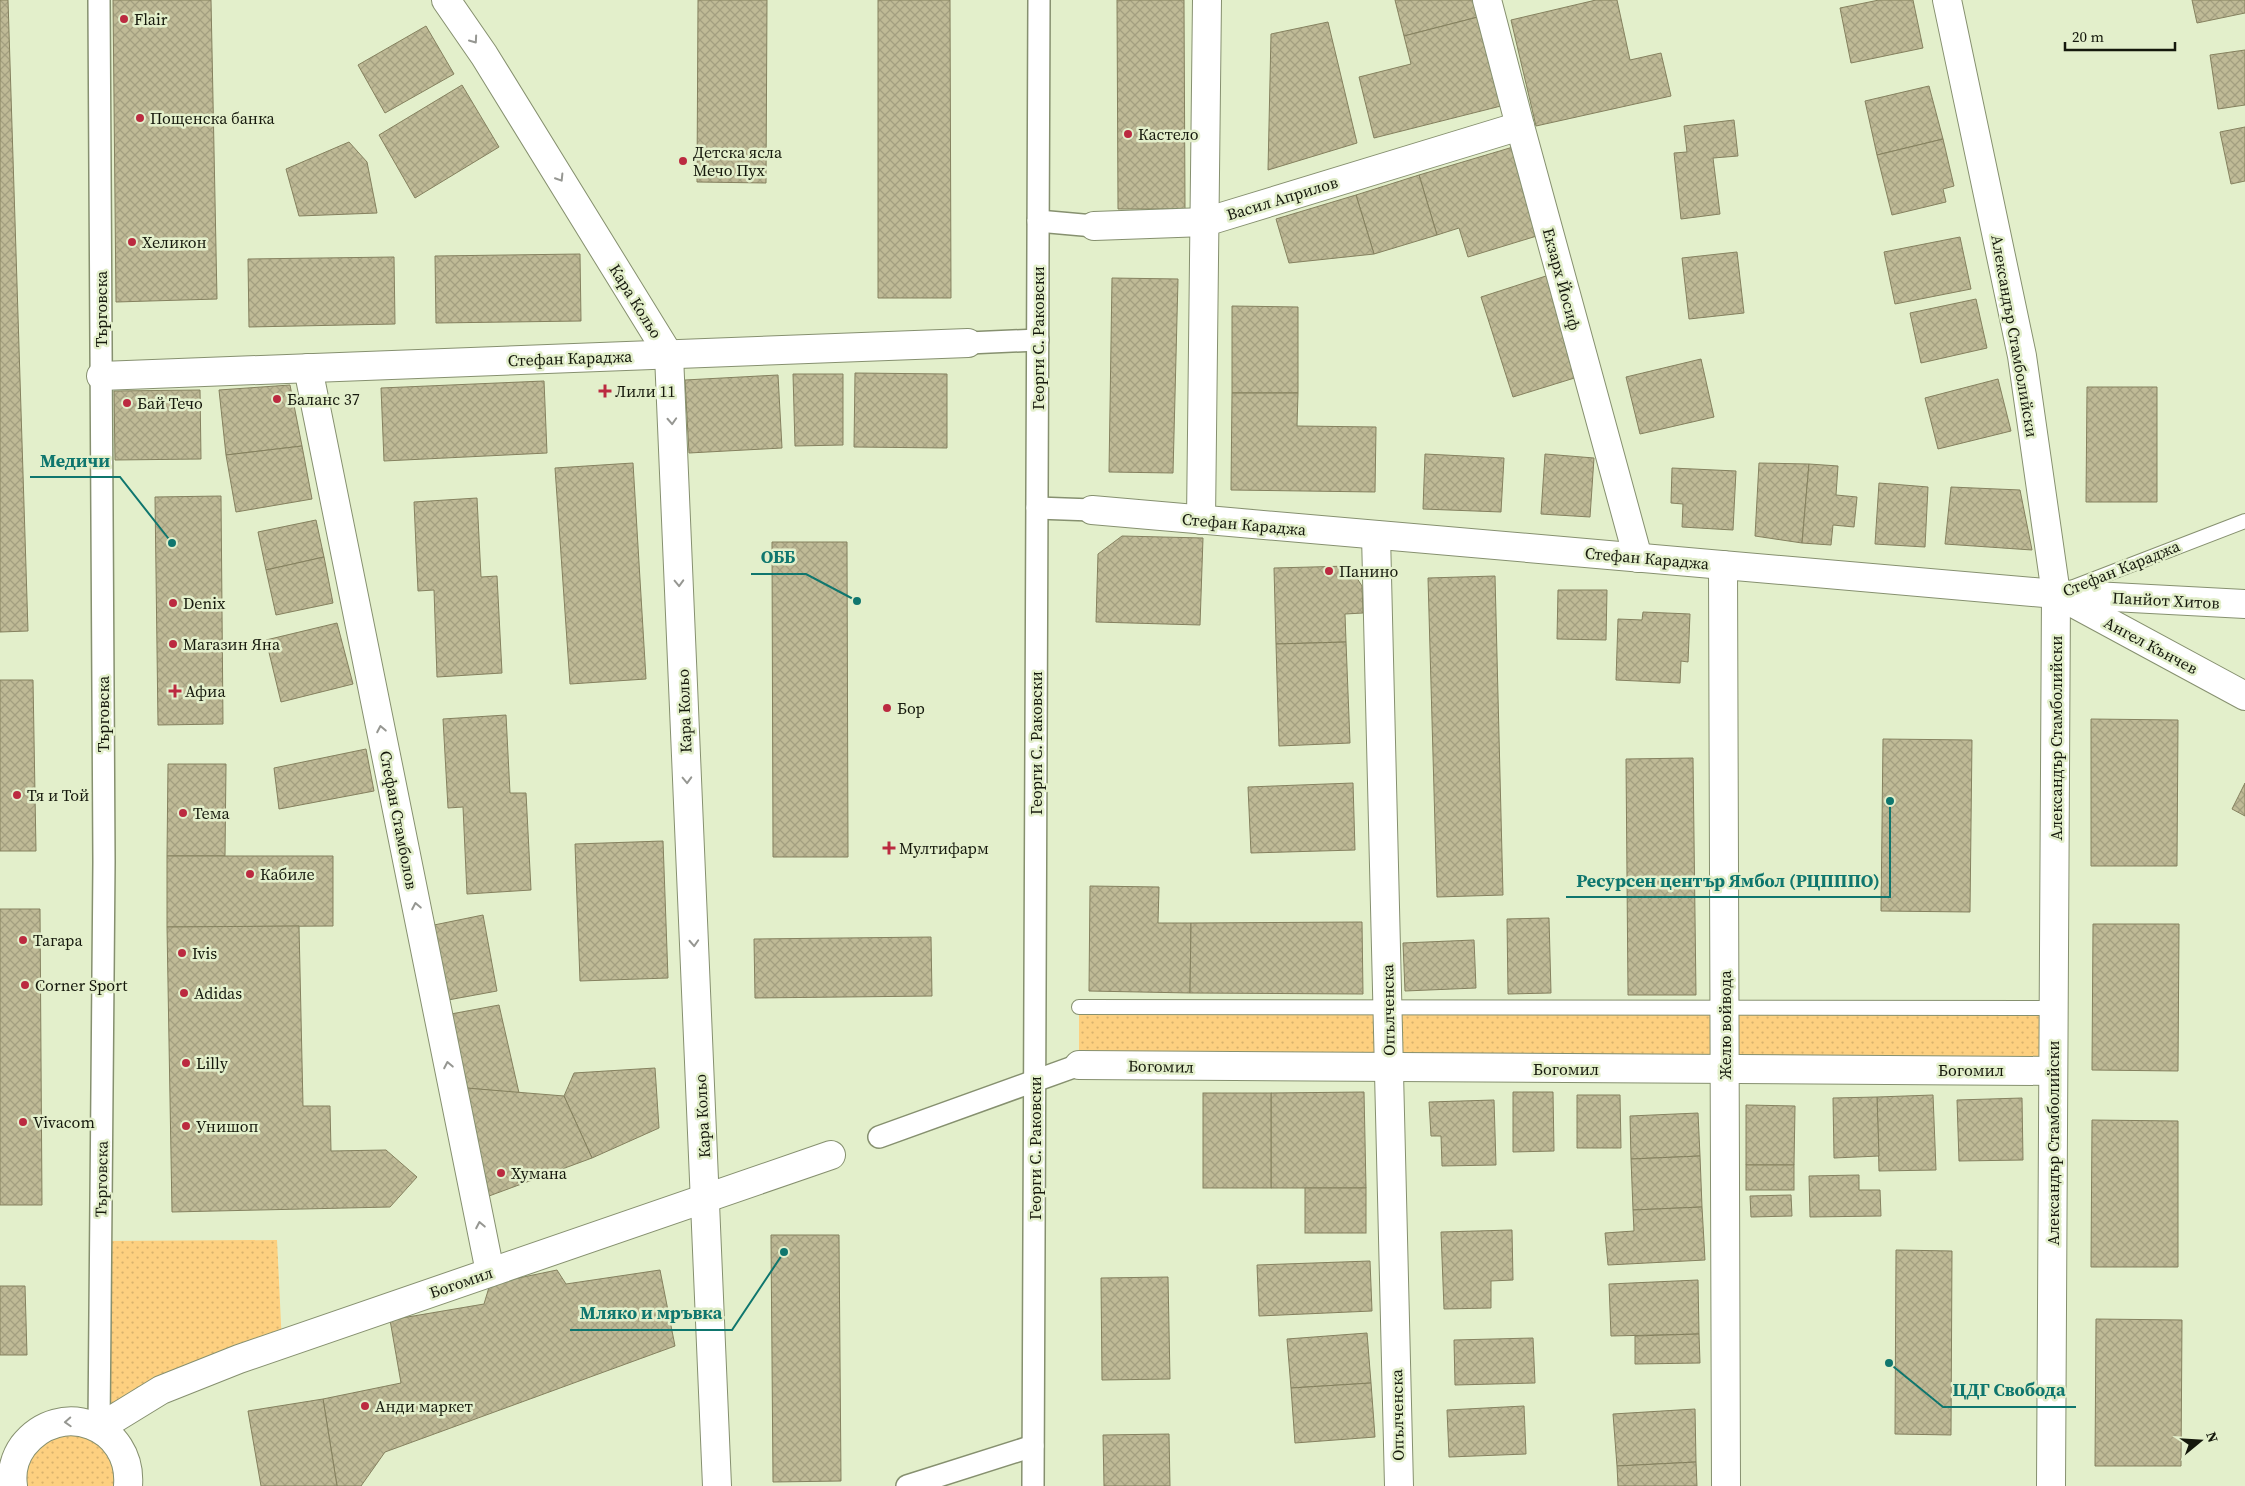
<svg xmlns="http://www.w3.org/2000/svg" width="2245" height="1486" font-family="'Source Serif 4',serif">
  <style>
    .green { fill: url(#green-dots) }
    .building { fill: url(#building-cross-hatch); stroke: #85815f }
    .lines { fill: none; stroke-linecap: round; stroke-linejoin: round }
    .service-casing { stroke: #86906f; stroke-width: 16 }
    .pedestrian-casing { stroke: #86906f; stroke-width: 24 }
    .minor-casing { stroke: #86906f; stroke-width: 30 }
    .tertiary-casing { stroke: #86906f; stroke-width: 30 }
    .service { stroke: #fff; stroke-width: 14 }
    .pedestrian { stroke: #fff; stroke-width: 21 }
    .minor { stroke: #fff; stroke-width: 28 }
    .tertiary { stroke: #fff; stroke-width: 28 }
    .oneway { stroke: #969792 }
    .poi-dot { fill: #bb2a40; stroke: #e3efcb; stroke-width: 2 }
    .labels { text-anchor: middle; stroke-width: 5; stroke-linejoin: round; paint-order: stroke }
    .poi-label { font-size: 16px; fill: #15180c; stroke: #e3efcb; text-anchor: start }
    .street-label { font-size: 16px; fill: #15180c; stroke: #e3efcb }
    .leader { fill: none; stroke: #0f766e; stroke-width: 2 }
    .callout-dot { fill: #0f766e; stroke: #e3efcb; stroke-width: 2 }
    .callout-label { font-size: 18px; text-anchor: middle; font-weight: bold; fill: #0f766e; stroke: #e3efcb; stroke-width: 5; stroke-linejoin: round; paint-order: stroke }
  </style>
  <defs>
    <pattern id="green-dots" width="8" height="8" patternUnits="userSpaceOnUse" patternTransform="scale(1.25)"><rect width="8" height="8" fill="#fdd080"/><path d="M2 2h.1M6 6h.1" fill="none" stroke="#d8b26d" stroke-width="1.8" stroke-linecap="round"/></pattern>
    <pattern id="building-cross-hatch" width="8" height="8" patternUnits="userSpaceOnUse" patternTransform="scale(1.25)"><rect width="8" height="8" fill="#bfba96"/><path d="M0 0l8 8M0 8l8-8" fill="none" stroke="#a39f80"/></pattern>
  </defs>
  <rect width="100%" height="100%" fill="#e3efcb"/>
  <!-- green -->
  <g class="green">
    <polygon points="1079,1007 2054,1008 2053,1071 1079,1065"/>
    <polygon points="277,1240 282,1344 99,1428 128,1486 13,1486 31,1436 98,1428 100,1241"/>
  </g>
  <!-- building -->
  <g class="building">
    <polygon points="0,0 8,0 28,631 0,632"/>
    <polygon points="113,0 211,0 217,299 116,302"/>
    <polygon points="698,0 767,0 766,183 697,182"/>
    <polygon points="878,0 950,0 951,298 878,298"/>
    <polygon points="1117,0 1184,0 1185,209 1118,209"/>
    <polygon points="1395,0 1474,0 1478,17 1404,36"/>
    <polygon points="1596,0 1617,0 1630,60 1661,53 1671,96 1536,126 1511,20"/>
    <polygon points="1879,0 1913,0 1923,48 1851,63 1840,8"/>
    <polygon points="2192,0 2245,0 2245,13 2197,23"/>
    <polygon points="1478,17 1501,106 1374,138 1359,77 1411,64 1404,36"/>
    <polygon points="1328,22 1357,143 1268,170 1271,34"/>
    <polygon points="426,26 454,74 385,113 358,65"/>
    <polygon points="2245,50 2245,105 2218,109 2210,55"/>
    <polygon points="462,85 499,147 415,198 379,135"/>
    <polygon points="1929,86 1943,139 1877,155 1865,101"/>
    <polygon points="1734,120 1738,156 1713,158 1720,214 1681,219 1674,153 1687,152 1684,126"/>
    <polygon points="2245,127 2245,181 2231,184 2220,132"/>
    <polygon points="1943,139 1954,186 1943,189 1946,202 1892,215 1877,155"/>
    <polygon points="349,142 367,162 377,213 299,216 286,169"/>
    <polygon points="1513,147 1540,235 1468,257 1459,228 1437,235 1419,175"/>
    <polygon points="1419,175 1437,235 1374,254 1356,195"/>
    <polygon points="1356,195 1374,254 1289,263 1276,219"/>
    <polygon points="1960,237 1971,289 1895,304 1884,252"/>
    <polygon points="1737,252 1744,313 1689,319 1682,258"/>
    <polygon points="580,254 581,321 436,323 435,256"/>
    <polygon points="394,257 395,324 249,327 248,259"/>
    <polygon points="1549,275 1581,376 1513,397 1481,297"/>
    <polygon points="1112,278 1178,279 1173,473 1109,472"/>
    <polygon points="1976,299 1987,348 1921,363 1910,313"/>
    <polygon points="1232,306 1298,307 1298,393 1232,393"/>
    <polygon points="1701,359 1714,417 1640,434 1626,377"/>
    <polygon points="855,373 947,374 947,448 854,447"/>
    <polygon points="793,374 843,374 843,445 795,446"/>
    <polygon points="778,375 782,448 689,453 685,380"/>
    <polygon points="1998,379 2011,431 1938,449 1925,398"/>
    <polygon points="544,381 547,453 384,461 381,388"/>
    <polygon points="290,385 302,446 226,455 219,390"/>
    <polygon points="2087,387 2157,387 2157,502 2086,502"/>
    <polygon points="200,390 201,459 115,460 114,391"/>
    <polygon points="1232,393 1298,393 1297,426 1376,427 1375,492 1231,490"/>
    <polygon points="302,446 312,499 236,512 226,455"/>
    <polygon points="1425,454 1504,458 1501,512 1423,509"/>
    <polygon points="1545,454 1594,458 1590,517 1541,514"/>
    <polygon points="633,463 646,679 570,684 555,468"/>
    <polygon points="1759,463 1809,464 1802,543 1755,536"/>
    <polygon points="1809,464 1838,466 1836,495 1857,497 1854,527 1833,525 1831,545 1802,543"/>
    <polygon points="1672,468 1736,471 1733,530 1682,527 1683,504 1671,503"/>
    <polygon points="1879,483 1928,487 1925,547 1875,544"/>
    <polygon points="1951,487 2020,490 2032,550 1945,544"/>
    <polygon points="221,496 223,724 158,725 155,497"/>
    <polygon points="477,498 481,577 497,576 502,673 437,677 434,590 418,591 414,502"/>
    <polygon points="316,520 324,557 266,570 258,532"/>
    <polygon points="1122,536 1203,538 1200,625 1096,622 1098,554"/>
    <polygon points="772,542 847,542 848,857 773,857"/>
    <polygon points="324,557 333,603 276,615 266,570"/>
    <polygon points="1349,566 1362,586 1363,613 1345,614 1346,642 1276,644 1274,568"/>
    <polygon points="1495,576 1503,895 1437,897 1428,578"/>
    <polygon points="1558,590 1607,590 1606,640 1557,639"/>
    <polygon points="1643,612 1690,614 1688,662 1681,661 1680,683 1616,680 1618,619 1642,620"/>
    <polygon points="337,623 353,684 281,702 266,640"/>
    <polygon points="1346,642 1350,743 1279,746 1276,644"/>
    <polygon points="0,680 33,680 36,851 0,851"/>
    <polygon points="506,715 510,793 526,793 531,890 467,894 463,807 448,808 443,719"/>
    <polygon points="2091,719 2178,720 2177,866 2091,866"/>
    <polygon points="1883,739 1972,740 1970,912 1881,911"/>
    <polygon points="366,749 374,791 279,809 274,768"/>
    <polygon points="1693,758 1696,995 1628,995 1626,759"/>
    <polygon points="168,764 226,764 225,856 167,856"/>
    <polygon points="1353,783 1355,850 1251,853 1248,787"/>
    <polygon points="2245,783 2245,816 2232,809"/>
    <polygon points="663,841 668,978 580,981 575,844"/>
    <polygon points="167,856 333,856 333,926 167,927"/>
    <polygon points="1090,886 1159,887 1158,923 1191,923 1190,993 1089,991"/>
    <polygon points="0,909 40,909 42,1205 0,1205"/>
    <polygon points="483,915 497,991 448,1000 434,925"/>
    <polygon points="1549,918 1551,993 1508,994 1507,919"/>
    <polygon points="1362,922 1363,994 1190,993 1191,923"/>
    <polygon points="2093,924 2179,924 2178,1071 2092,1070"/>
    <polygon points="299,926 303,1106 330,1106 331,1151 386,1150 417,1177 390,1207 172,1212 167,927"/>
    <polygon points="931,937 932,996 755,998 754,939"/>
    <polygon points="1474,940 1476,988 1405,991 1403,943"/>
    <polygon points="499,1005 519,1093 466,1088 451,1014"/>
    <polygon points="655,1068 659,1128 592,1158 564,1096 574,1073"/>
    <polygon points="466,1088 564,1096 592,1158 489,1196"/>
    <polygon points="1364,1092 1366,1188 1271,1188 1271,1093"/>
    <polygon points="1513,1092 1553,1092 1554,1151 1513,1152"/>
    <rect x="1203" y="1093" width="68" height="95"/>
    <polygon points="1577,1095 1620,1095 1621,1148 1577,1148"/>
    <polygon points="1933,1095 1936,1170 1879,1171 1877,1097"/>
    <polygon points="1877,1097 1879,1156 1834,1158 1833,1098"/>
    <polygon points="2022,1098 2023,1160 1959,1161 1957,1100"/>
    <polygon points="1494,1100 1496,1165 1442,1166 1441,1136 1431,1136 1429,1102"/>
    <polygon points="1746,1105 1795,1106 1794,1165 1746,1165"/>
    <polygon points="1698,1113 1700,1156 1631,1159 1630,1116"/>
    <polygon points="2092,1120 2178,1121 2178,1267 2091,1267"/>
    <polygon points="1700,1156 1702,1207 1633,1210 1631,1159"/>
    <rect x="1746" y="1165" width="48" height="25"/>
    <polygon points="1859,1175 1859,1190 1880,1190 1881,1216 1810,1217 1809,1176"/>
    <rect x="1305" y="1188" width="61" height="45"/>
    <polygon points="1791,1195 1792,1216 1751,1217 1750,1196"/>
    <polygon points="1702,1207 1705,1260 1608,1265 1605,1233 1634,1231 1633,1210"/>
    <polygon points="1512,1230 1513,1280 1491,1281 1491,1308 1444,1309 1441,1232"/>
    <polygon points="771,1235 839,1235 841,1481 773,1482"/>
    <polygon points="1896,1250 1952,1251 1951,1435 1895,1434"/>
    <polygon points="1370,1261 1372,1311 1259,1316 1257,1265"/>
    <polygon points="557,1270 566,1284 660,1270 675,1346 385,1452 361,1486 337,1486 323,1399 401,1383 390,1320 484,1304 490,1284"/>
    <polygon points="1168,1277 1170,1379 1102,1380 1101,1278"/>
    <polygon points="1698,1280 1699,1334 1611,1336 1609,1284"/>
    <polygon points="0,1286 25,1286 27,1355 0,1355"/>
    <polygon points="2096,1319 2182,1320 2181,1466 2095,1466"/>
    <polygon points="1367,1333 1371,1383 1291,1388 1287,1339"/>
    <polygon points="1699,1334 1700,1363 1635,1364 1635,1336"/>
    <polygon points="1533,1338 1535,1383 1455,1385 1454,1340"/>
    <polygon points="1371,1383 1375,1437 1295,1443 1291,1388"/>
    <polygon points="323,1399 337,1486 261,1486 248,1411"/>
    <polygon points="1524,1406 1526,1454 1449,1457 1447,1410"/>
    <polygon points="1695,1409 1696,1462 1617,1466 1613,1414"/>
    <polygon points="1169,1434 1170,1486 1104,1486 1103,1435"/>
    <polygon points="1696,1462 1697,1486 1618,1486 1617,1466"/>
  </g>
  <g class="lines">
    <defs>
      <g id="service">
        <polyline points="2071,588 2245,521"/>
        <polyline points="1079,1007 2054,1008"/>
      </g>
      <g id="pedestrian">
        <polyline points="1038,221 1094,226"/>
        <polyline points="968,343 1038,340"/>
        <polyline points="1037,508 1092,510"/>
        <polyline points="879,1137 1079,1065"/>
        <polyline points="99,1428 104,862 99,0"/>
        <polyline points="907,1486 1033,1446"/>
        <polyline points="1033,1486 1039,0"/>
      </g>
      <g id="minor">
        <polyline points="446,0 484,55 669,355 717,1486"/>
        <polyline points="1487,0 1520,126 1638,558"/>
        <polyline points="1947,0 2022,356 2056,594 2051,1486"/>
        <polyline points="1094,226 1205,222 1520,126"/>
        <polyline points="308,368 490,1272"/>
        <polyline points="101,376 968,343"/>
        <polyline points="1092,510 2056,594 2245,604"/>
        <polyline points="1201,520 1207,0"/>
        <polyline points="1376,535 1399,1486"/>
        <polyline points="1723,565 1726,1486"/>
        <polyline points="2062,597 2245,696"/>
        <polyline points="1079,1065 2053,1071"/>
        <polyline points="99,1428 161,1390 239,1359 831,1155"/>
      </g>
      <path id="tertiary" d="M13 1486C11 1472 15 1457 23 1446 60 1398 133 1425 128 1486"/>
    </defs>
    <!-- service casing -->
    <use href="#service" class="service-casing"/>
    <!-- pedestrian casing -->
    <use href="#pedestrian" class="pedestrian-casing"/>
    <!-- minor casing -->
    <use href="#minor" class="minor-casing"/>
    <!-- tertiary casing -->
    <use href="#tertiary" class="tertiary-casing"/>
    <!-- service -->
    <use href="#service" class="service"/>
    <!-- pedestrian -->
    <use href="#pedestrian" class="pedestrian"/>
    <!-- minor -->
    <use href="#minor" class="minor"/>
    <!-- tertiary -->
    <use href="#tertiary" class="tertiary"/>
  </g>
  <!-- one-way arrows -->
  <defs><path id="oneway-chevron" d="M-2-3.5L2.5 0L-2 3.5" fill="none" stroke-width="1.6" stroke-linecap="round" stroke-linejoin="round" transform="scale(1.25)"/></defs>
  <g class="oneway">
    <use href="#oneway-chevron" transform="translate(474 40) rotate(55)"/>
    <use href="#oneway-chevron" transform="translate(560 178) rotate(58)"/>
    <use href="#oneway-chevron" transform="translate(672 421) rotate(87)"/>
    <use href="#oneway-chevron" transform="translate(679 583) rotate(88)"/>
    <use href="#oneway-chevron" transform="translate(381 729) rotate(-101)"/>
    <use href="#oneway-chevron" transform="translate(687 780) rotate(88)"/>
    <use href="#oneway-chevron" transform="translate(416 906) rotate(-101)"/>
    <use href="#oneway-chevron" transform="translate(694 943) rotate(87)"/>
    <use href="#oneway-chevron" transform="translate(448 1065) rotate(-101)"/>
    <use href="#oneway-chevron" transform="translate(480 1225) rotate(-101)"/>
    <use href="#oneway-chevron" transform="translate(68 1422) rotate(177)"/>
  </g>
  <!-- markers -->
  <g class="poi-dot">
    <circle cx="124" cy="19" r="5"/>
    <circle cx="140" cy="118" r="5"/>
    <circle cx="1128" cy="134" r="5"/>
    <circle cx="683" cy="161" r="5"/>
    <circle cx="132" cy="242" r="5"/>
    <path d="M602.5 383.5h5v5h5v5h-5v5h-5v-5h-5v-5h5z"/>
    <circle cx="277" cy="399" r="5"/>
    <circle cx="127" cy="403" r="5"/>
    <circle cx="1329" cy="571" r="5"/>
    <circle cx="173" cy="603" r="5"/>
    <circle cx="173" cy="644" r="5"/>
    <path d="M172.5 683.5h5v5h5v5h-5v5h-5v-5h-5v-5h5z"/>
    <circle cx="887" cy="708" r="5"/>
    <circle cx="17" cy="795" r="5"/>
    <circle cx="183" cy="813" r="5"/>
    <path d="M886.5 840.5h5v5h5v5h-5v5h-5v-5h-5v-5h5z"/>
    <circle cx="250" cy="874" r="5"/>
    <circle cx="23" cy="940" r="5"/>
    <circle cx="182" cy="953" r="5"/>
    <circle cx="25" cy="985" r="5"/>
    <circle cx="184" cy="993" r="5"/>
    <circle cx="186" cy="1063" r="5"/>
    <circle cx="23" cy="1122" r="5"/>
    <circle cx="186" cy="1126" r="5"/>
    <circle cx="501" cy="1173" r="5"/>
    <circle cx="365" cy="1406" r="5"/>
  </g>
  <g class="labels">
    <!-- poi labels -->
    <g class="poi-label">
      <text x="134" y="25">Flair</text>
      <text x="150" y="124">Пощенска банка</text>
      <text x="1138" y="140">Кастело</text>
      <text x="693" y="158">Детска ясла<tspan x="693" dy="18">Мечо Пух</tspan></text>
      <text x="142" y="248">Хеликон</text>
      <text x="615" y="397">Лили 11</text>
      <text x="287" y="405">Баланс 37</text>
      <text x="137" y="409">Бай Течо</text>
      <text x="1339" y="577">Панино</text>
      <text x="183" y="609">Denix</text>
      <text x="183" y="650">Магазин Яна</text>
      <text x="185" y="697">Афиа</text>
      <text x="897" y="714">Бор</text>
      <text x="27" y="801">Тя и Той</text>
      <text x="193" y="819">Тема</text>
      <text x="899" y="854">Мултифарм</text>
      <text x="260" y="880">Кабиле</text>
      <text x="33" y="946">Тагара</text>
      <text x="192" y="959">Ivis</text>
      <text x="35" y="991">Corner Sport</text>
      <text x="194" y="999">Adidas</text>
      <text x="196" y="1069">Lilly</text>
      <text x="33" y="1128">Vivacom</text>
      <text x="196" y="1132">Унишоп</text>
      <text x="511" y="1179">Хумана</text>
      <text x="375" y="1412">Анди маркет</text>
    </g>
    <!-- street labels -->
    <g class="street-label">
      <text transform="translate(1282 198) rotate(-17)" y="6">Васил Априлов</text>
      <text transform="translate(1562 279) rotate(75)" y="6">Екзарх Йосиф</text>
      <text transform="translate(636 301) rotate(58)" y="6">Кара Кольо</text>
      <text transform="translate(101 309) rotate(-90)" y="6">Търговска</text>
      <text transform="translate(2015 336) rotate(80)" y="6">Александър Стамболийски</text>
      <text transform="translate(1038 338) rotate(-90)" y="6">Георги С. Раковски</text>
      <text transform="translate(570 358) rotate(-2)" y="6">Стефан Караджа</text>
      <text transform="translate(1244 524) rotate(5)" y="6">Стефан Караджа</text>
      <text transform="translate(1647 558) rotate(5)" y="6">Стефан Караджа</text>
      <text transform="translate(2121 568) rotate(-22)" y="6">Стефан Караджа</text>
      <text transform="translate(2166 600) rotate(3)" y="6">Панйот Хитов</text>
      <text transform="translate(2151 645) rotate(28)" y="6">Ангел Кънчев</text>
      <text transform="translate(684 711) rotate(-92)" y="6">Кара Кольо</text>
      <text transform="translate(103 714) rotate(-90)" y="6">Търговска</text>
      <text transform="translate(2056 738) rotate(-90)" y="6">Александър Стамболийски</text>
      <text transform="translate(1036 743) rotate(-90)" y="6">Георги С. Раковски</text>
      <text transform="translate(399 820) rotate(79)" y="6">Стефан Стамболов</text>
      <text transform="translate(1388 1010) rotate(-91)" y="6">Опълченска</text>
      <text transform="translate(1725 1025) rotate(-90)" y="6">Желю войвода</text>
      <text transform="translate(1161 1066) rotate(1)" y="6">Богомил</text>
      <text x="1566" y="1075">Богомил</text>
      <text x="1971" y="1076">Богомил</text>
      <text transform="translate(702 1116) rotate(-93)" y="6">Кара Кольо</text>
      <text transform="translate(2053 1143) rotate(-90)" y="6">Александър Стамболийски</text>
      <text transform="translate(1035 1148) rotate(-90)" y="6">Георги С. Раковски</text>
      <text transform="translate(101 1179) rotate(-89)" y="6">Търговска</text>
      <text transform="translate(461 1282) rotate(-19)" y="6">Богомил</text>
      <text transform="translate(1397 1415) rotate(-91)" y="6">Опълченска</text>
    </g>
  </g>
  <!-- callouts -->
  <path class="leader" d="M172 543L120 477H30M857 601L806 574H751M1890 801L1890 897H1566M784 1252L732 1330H570M1889 1363L1943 1407H2076"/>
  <g class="callout-dot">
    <circle cx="172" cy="543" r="5"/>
    <circle cx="857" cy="601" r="5"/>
    <circle cx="1890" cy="801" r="5"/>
    <circle cx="784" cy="1252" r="5"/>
    <circle cx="1889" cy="1363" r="5"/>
  </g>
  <g class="callout-label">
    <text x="75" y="467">Медичи</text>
    <text x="778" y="563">ОББ</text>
    <text x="1728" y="887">Ресурсен център Ямбол (РЦПППО)</text>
    <text x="651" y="1319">Мляко и мръвка</text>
    <text x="2009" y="1396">ЦДГ Свобода</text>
  </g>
  <!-- north arrow -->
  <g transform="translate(2200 1441) rotate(72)" stroke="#e3efcb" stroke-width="4" paint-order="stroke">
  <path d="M0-4L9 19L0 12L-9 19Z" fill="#15180c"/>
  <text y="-8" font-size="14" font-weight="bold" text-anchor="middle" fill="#15180c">N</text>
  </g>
  <!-- scale -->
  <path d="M2065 42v8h110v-8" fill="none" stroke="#15180c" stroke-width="2.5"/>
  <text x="2072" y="42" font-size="15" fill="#15180c" stroke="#e3efcb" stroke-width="4" paint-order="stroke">20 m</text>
</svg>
